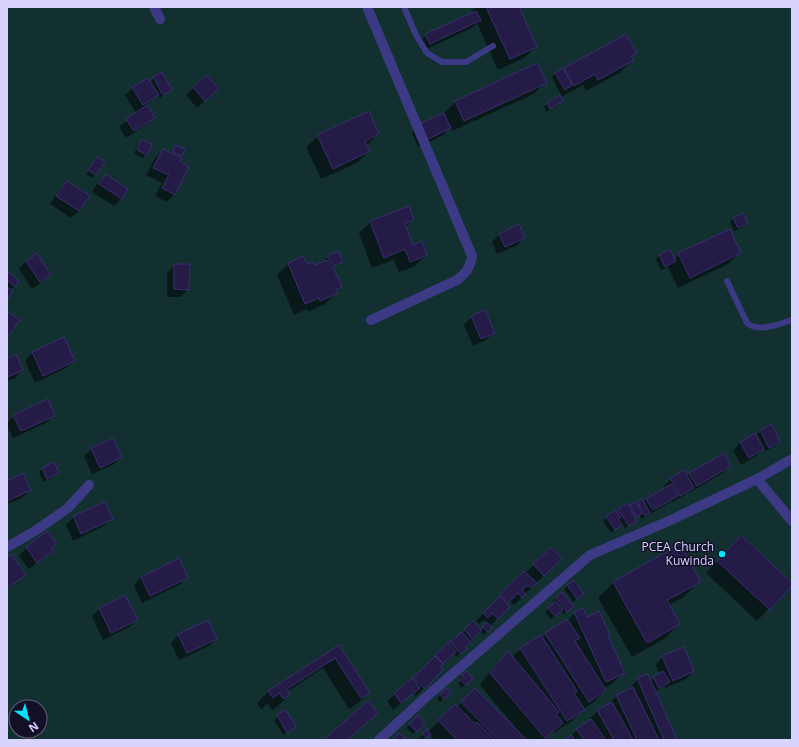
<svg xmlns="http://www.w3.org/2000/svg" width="799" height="747" font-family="'Open Sans',sans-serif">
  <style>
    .green { fill: #12302f; fill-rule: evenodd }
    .shadow { fill: #0007 }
    .building { fill: #241b47; stroke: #3b2d73 }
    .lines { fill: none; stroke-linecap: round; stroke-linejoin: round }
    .lane { stroke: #3d3a85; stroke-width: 6 }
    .street { stroke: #3d3a85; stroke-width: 10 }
    .poi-dot { fill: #00e5ff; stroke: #130f26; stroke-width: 1.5 }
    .labels { text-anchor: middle; stroke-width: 3; stroke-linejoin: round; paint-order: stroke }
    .poi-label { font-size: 12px; fill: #d9d4ff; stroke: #130f26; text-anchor: end }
  </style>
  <rect width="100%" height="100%" fill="#130f26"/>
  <!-- green -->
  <path class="green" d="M7 7H792V740H7ZM16 707H40V731H16Z"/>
  <!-- shadow -->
  <g class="shadow">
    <polygon points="476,7 518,7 536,47 524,58 498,70 477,23 472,28 422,51 418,43 426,35 472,14 471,12"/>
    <polygon points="635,53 631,57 632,60 621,72 586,91 583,85 562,97 552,77 556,73 565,69"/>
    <polygon points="537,64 545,82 534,94 452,131 450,128 442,136 418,147 412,133 420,125 444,113 455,102"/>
    <polygon points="154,78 171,90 160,98 158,95 146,105 154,118 146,125 126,138 119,127 136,113 125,95 133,88 150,82"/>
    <polygon points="194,88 210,96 197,108 186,95"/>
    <polygon points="560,97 562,101 559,105 546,112 544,107 547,104"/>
    <polygon points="378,134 366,146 369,151 357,163 321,179 306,147 318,136"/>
    <polygon points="142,141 146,154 143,158 134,154 138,144"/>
    <polygon points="175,146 182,156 179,158 174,194 167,202 155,196 162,183 146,175 155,158 163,150 170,153"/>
    <polygon points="97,159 103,162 92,178 86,174"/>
    <polygon points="106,176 121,198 114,206 92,192 98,183"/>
    <polygon points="67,182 88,196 79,211 71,218 50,204 59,190"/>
    <polygon points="742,214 747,223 743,227 734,231 730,222 733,218"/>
    <polygon points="413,220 405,227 412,246 426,255 414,267 399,272 394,260 372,268 359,233 371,222"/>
    <polygon points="499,235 524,238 516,246 497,254 492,242"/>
    <polygon points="740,253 728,264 678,288 668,267 661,270 656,259 659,256 674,259 679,254"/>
    <polygon points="36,255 50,275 42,282 32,289 19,269 26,261"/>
    <polygon points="303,257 306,266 314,266 325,262 324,260 328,257 341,261 332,268 341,287 336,291 337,292 325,304 308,312 307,309 294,315 277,275 288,264"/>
    <polygon points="175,265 188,289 181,297 167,297 167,273"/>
    <polygon points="7,275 14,286 10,290 7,299"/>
    <polygon points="484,311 494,332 486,340 473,346 464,325 471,317"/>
    <polygon points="64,339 74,361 66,368 35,383 25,361 32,353"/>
    <polygon points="16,355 22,370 15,378 7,381 7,359"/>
    <polygon points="54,415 46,423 13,438 7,426 7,423 14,416"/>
    <polygon points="761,431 779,442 776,446 765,451 764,448 755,457 741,465 733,450 740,443 763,447 757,434"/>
    <polygon points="92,449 121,457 113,465 92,474 84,456"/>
    <polygon points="723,454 730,466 723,473 689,493 688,492 685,495 672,502 672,501 645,517 641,519 639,515 635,519 632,524 625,528 622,524 611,533 603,521 619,509 628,508 638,503 643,503 646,499 665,489 663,487 671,479 686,477 689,474"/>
    <polygon points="54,464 58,473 54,477 43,482 39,472 42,469"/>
    <polygon points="7,482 30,490 22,498 7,504"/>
    <polygon points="74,517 112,519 104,526 73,541 66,525"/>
    <polygon points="47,533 56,544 51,549 52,550 44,558 29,569 19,556 26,548"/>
    <polygon points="730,548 792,585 757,621 706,573"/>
    <polygon points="551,549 561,559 514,605 509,600 506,604 509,607 489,627 491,628 484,635 480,631 464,647 462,652 457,657 453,653 441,664 439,667 442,670 416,696 413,693 393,710 387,701 412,680 473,622 480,630 487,623 484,620 479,624 476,621 524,572 525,573"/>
    <polygon points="7,558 24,575 7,589"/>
    <polygon points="141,577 187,578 179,585 142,603 134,585"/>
    <polygon points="573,581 579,597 573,602 564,589"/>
    <polygon points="699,581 684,597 669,605 679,624 664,639 632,657 598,598 614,582"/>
    <polygon points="562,594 570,609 563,614 560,611 551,619 545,612 555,604 553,602"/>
    <polygon points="99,609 137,620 129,627 103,640 92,616"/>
    <polygon points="575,613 586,618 607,636 623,673 612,684 604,688 605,690 594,702 583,709 583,710 572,721 555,732 554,731 544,740 435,740 429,735 423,740 421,740 420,737 423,734 428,732 455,705 457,707 475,689 514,728 515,727 480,685 496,664 508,653 512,657 521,649 542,637 567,621"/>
    <polygon points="208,621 216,639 209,646 179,660 171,643 178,635"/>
    <polygon points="339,646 369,693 357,704 349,709 323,668 287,692 289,695 278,706 272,710 268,704 261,709 257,703 268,692"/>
    <polygon points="663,657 693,671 686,679 665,688 665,686 655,691 676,740 566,740 577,730 591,720 590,718 598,711 607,706 616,696 631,689 630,687 638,679 650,681 660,674 655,665"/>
    <polygon points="466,672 472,678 462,688 458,684 461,680 459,679"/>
    <polygon points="447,689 450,693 440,702 437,698"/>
    <polygon points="286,711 295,727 283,735 274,720"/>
    <polygon points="418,717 424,723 413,734 406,728"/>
  </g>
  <!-- building -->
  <g class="building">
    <polygon points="486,7 519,7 537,47 510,59"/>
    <polygon points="476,11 481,20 430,44 425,34"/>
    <polygon points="626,34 637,53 631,56 634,60 598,80 595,74 574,86 564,68"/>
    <polygon points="537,63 547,83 464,121 455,101"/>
    <polygon points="563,68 572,85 565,90 555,73"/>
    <polygon points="162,72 172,90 163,95 153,77"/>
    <polygon points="207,75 219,89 205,101 193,87"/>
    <polygon points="148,78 159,95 143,105 132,87"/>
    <polygon points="560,95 563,101 550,109 547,103"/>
    <polygon points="147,105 155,118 134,131 126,119"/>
    <polygon points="369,111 379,134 365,141 370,151 333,169 317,135"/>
    <polygon points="444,113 451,128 426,140 419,124"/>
    <polygon points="142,139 152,144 147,155 137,150"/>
    <polygon points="175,145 185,149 182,156 172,152"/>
    <polygon points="163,149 182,158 180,162 189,167 175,195 162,188 169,175 153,168"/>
    <polygon points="97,157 105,162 96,175 88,170"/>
    <polygon points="106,174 128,189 122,199 99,184"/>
    <polygon points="67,181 90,196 79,211 56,196"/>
    <polygon points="409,206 414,220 405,224 413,245 422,241 427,255 410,262 405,249 384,258 370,221"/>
    <polygon points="743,213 748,223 738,228 733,218"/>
    <polygon points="519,224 525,238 505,247 499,234"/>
    <polygon points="730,229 741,253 690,278 678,253"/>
    <polygon points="670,249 676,261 665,267 659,255"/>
    <polygon points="338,251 343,262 333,266 327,256"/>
    <polygon points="37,253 51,275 40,282 26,261"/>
    <polygon points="303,256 307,264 313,262 315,265 327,260 331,268 333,267 342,287 336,289 338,293 320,301 319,298 305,304 288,263"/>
    <polygon points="174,264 190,264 189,290 174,289"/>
    <polygon points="9,272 19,281 15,287 7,280 7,274"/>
    <polygon points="7,287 13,291 7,301"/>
    <polygon points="485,310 495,333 481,339 471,316"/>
    <polygon points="7,311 20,320 7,338"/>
    <polygon points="64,337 75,361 43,376 32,352"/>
    <polygon points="16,354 23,370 8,377 7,358"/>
    <polygon points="48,399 55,416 21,431 13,415"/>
    <polygon points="772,424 780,442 769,448 760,430"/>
    <polygon points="755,433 764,449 749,458 740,442"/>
    <polygon points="113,438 122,457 100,468 91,448"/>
    <polygon points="724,453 731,466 697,486 689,473"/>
    <polygon points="54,462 59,473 47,479 42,468"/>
    <polygon points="684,470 694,488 680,496 670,478"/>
    <polygon points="23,473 31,490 7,501 7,481"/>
    <polygon points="671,484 678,496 653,510 646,499"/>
    <polygon points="642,499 650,513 645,516 637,502"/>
    <polygon points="105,502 113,519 81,534 73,516"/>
    <polygon points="636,502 642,514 636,517 630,505"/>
    <polygon points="627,503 637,521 629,526 618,509"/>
    <polygon points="616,510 621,517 618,519 622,525 615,530 606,516"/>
    <polygon points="47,531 57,544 51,548 53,551 37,563 26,547"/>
    <polygon points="741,535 792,583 792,586 770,610 717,561"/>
    <polygon points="680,544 701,582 667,600 680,624 647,643 613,582"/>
    <polygon points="551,547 562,559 544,576 533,564"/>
    <polygon points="11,554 26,575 7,588 7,557"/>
    <polygon points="179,558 188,578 150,596 141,577"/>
    <polygon points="524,571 537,583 531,588 528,585 522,590 526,594 522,598 518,593 508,603 500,594"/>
    <polygon points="574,580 584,594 577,599 567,585"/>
    <polygon points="562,592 574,607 567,612 556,597"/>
    <polygon points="125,595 138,620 111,633 99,608"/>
    <polygon points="500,596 510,607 498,619 492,613 488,618 483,613"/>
    <polygon points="556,601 563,610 555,616 548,608"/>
    <polygon points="583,608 587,617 599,611 610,635 608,636 625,673 606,682 574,612"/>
    <polygon points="567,619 580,638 575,641 606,690 589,702 545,633"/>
    <polygon points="208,620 217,639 187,653 178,634"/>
    <polygon points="473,621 482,630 472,639 464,629"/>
    <polygon points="487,622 492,628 488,632 482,627"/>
    <polygon points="462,632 471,642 465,647 467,649 461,654 450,642"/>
    <polygon points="541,635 577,691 574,693 585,710 567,721 520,648"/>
    <polygon points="448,643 456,652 443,663 435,655"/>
    <polygon points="339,645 370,693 361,698 335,658 287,689 290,695 283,699 280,693 273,698 268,691"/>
    <polygon points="684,647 694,671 673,681 662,656"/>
    <polygon points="508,651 559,712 556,714 563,723 545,738 490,673"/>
    <polygon points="435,656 443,664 440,667 443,670 425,689 413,678"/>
    <polygon points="466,671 473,678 466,685 460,680 464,676 462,675"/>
    <polygon points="663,671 670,682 659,688 653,677"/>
    <polygon points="648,674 677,740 664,740 637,678"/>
    <polygon points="412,678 420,688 401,703 394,693"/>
    <polygon points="633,687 659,740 637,740 616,695"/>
    <polygon points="447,688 451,693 444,699 440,694"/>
    <polygon points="475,688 527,740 498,740 461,702"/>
    <polygon points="368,701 378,713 347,740 323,740"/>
    <polygon points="612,702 633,740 614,740 597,710"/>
    <polygon points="455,704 475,724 477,722 495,740 457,740 438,720"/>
    <polygon points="286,710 296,727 287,733 277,715"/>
    <polygon points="418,715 425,723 417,732 409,724"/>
    <polygon points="591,719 606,740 584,740 576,729"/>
    <polygon points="427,729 431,735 426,738 422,733"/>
    <polygon points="399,733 406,738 405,740 393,740"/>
    <polygon points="571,735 575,740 564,740"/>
  </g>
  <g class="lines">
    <!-- lane -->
    <g class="lane">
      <polyline points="404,7 416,35 427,53 442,62 466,62 493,46"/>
      <path d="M727 281 747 323C759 333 779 324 792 320"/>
    </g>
    <!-- street -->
    <g class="street">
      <polyline points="154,7 160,19"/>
      <path d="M367 7 472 256C470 268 466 273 457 280L371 320"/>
      <polyline points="757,479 792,521"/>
      <polyline points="7,547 35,531 68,508 89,485"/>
      <polyline points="379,740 426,697 590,555 671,520 757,479 792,459"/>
    </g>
  </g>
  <!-- markers -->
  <circle class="poi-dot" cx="722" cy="554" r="4"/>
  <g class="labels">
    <!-- poi labels -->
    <g class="poi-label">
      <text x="714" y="551">PCEA Church<tspan x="714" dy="14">Kuwinda</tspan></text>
    </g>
  </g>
  <!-- border -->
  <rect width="799" height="747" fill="none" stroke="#d9d4ff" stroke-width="16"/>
  <!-- north arrow -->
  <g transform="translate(28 719) rotate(145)"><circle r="19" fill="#130f26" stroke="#625e7d"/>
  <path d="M0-3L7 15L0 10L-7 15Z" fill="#00e5ff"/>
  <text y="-6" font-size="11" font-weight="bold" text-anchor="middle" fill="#d9d4ff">N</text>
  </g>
</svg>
